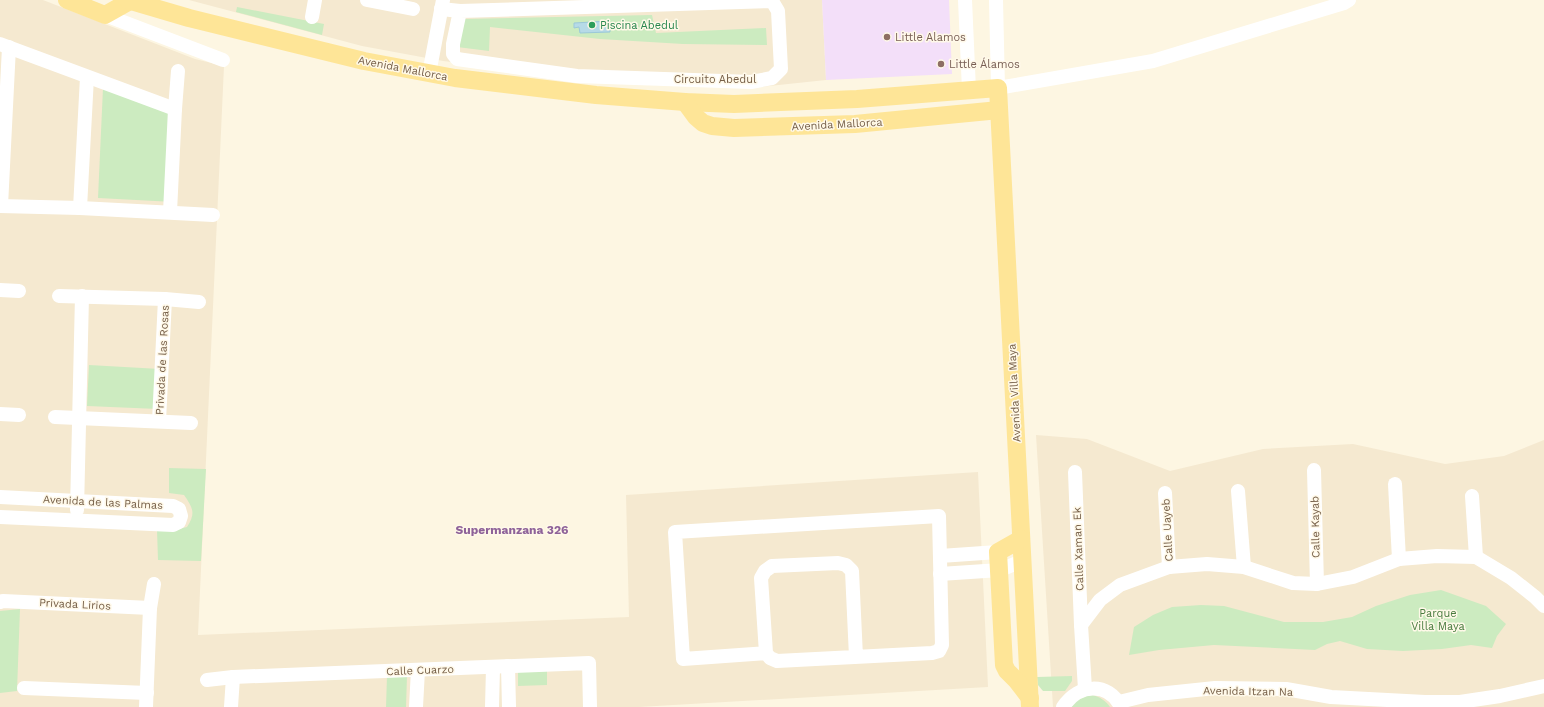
<svg xmlns="http://www.w3.org/2000/svg" width="1544" height="707" font-family="'Work Sans',sans-serif">
  <style>
    .residential { fill: #f5e9d0 }
    .education { fill: #f3dff9 }
    .green { fill: #ccebc0 }
    .water { fill: #b6dae7; stroke: #9bc8d9 }
    .lines { fill: none; stroke-linecap: round; stroke-linejoin: round }
    .minor { stroke: #fff; stroke-width: 14 }
    .major { stroke: #fee597; stroke-width: 18 }
    .leisure-dot { fill: #2e9e5b; stroke: #fff9e9; stroke-width: 1.5 }
    .education-dot { fill: #8d6e63; stroke: #fff9e9; stroke-width: 1.5 }
    .labels { text-anchor: middle; stroke-width: 3; stroke-linejoin: round; paint-order: stroke }
    .leisure-label { font-size: 11px; fill: #27864d; stroke: #fff9e9; text-anchor: start }
    .education-label { font-size: 11px; fill: #785e54; stroke: #fff9e9; text-anchor: start }
    .street-label { font-size: 11px; fill: #755e47; stroke: #fff9e9 }
    .park-label { font-size: 11px; fill: #497c3f; stroke: #fff9e9 }
    .neighbourhood-label { font-size: 12px; font-weight: bold; fill: #8e6299; stroke: #fff9e9 }
  </style>
  <rect width="100%" height="100%" fill="#fdf6e2"/>
  <!-- residential -->
  <g class="residential">
    <polygon points="0,0 43,0 195,59 224,66 198,635 629,617 626,495 978,472 988,687 639,707 0,707"/>
    <polygon points="189,0 822,0 826,80 760,87 647,85 443,61 362,46"/>
    <polygon points="1036,435 1087,439 1170,471 1263,449 1353,444 1445,464 1504,456 1544,440 1544,707 1053,707"/>
  </g>
  <!-- education -->
  <polygon class="education" points="822,0 949,0 952,74 826,80"/>
  <!-- green -->
  <g class="green">
    <polygon points="237,7 324,24 322,35 236,12"/>
    <polygon points="652,15 656,33 766,28 767,45 683,44 600,39 490,27 489,51 457,47 464,19"/>
    <polygon points="103,88 178,116 174,202 98,198"/>
    <polygon points="89,365 160,369 158,409 87,406"/>
    <path d="M169 468 206 469 201 561 158 560 157 530H174L187 527C196 513 193 508 184 495L169 493Z"/>
    <polygon points="1441,590 1486,606 1506,624 1497,636 1492,648 1471,645 1442,649 1403,651 1367,649 1340,641 1327,644 1315,650 1214,645 1159,650 1129,655 1134,627 1153,615 1172,607 1201,605 1224,606 1284,622 1323,622 1352,617 1376,606 1410,595"/>
    <polygon points="20,609 17,691 0,693 0,611"/>
    <polygon points="547,670 547,685 518,686 518,671"/>
    <polygon points="387,676 407,676 406,707 386,707"/>
    <polygon points="1072,676 1072,681 1065,691 1043,691 1038,685 1037,677"/>
    <path d="M1092 695C1100 697 1105 700 1110 707H1071C1075 700 1084 696 1092 695Z"/>
  </g>
  <!-- water -->
  <polygon class="water" points="609,21 610,32 580,33 579,27 574,28 574,23"/>
  <g class="lines">
    <!-- minor -->
    <g class="minor">
      <polyline points="367,0 413,9"/>
      <polyline points="965,0 969,90"/>
      <polyline points="996,0 998,88 1153,61 1344,3 1349,0"/>
      <polyline points="441,9 460,11 772,1 778,11 781,69 772,78 751,82 577,76 457,59 453,54 453,44 460,11"/>
      <polyline points="105,15 223,60"/>
      <polyline points="312,17 315,0"/>
      <polyline points="0,44 175,109"/>
      <polyline points="429,74 443,0"/>
      <polyline points="0,206 80,208 213,215"/>
      <polyline points="1,206 9,47"/>
      <polyline points="80,208 87,77"/>
      <polyline points="170,212 175,109 178,71"/>
      <polyline points="0,290 19,291"/>
      <polyline points="59,296 165,299 199,302"/>
      <polyline points="0,414 19,415"/>
      <polyline points="55,417 191,423"/>
      <polyline points="159,421 165,299"/>
      <polyline points="1314,470 1317,584"/>
      <polyline points="1075,472 1081,625"/>
      <polyline points="1395,484 1399,559"/>
      <polyline points="1238,491 1244,567"/>
      <polyline points="1165,493 1169,567"/>
      <polyline points="1472,496 1476,557"/>
      <polyline points="0,497 173,506 179,509 181,516 179,522 173,525 0,517"/>
      <polyline points="77,510 82,296"/>
      <polyline points="940,556 998,552"/>
      <polyline points="940,574 1000,570 1022,561"/>
      <polyline points="0,602 3,601 150,608"/>
      <polyline points="766,653 683,659 675,532 939,516 942,645 939,651 932,653 777,661 770,658 766,653 761,578 765,571 772,566 838,563 846,565 852,571 856,657"/>
      <polyline points="508,666 509,707"/>
      <polyline points="207,680 233,677 589,663 590,707"/>
      <polyline points="24,688 147,693"/>
      <polyline points="1085,689 1081,625 1100,600 1120,585 1169,567 1207,564 1244,567 1293,583 1317,584 1353,577 1399,559 1437,556 1476,557 1511,578 1535,597 1544,606"/>
      <polyline points="1119,702 1148,695 1215,688 1286,689 1331,697 1425,702 1460,702 1500,696 1544,686"/>
      <polyline points="146,707 150,608 154,584"/>
      <polyline points="231,707 233,677"/>
      <polyline points="416,707 418,670"/>
      <polyline points="492,707 493,668"/>
      <path d="M1063 707C1078 684 1108 681 1121 707"/>
    </g>
    <!-- major -->
    <g class="major">
      <polyline points="67,0 105,15 130,1"/>
      <polyline points="128,0 189,18 364,61 455,78 596,95 685,102 734,104 857,99 998,88 1030,707"/>
      <polyline points="685,102 696,117 703,123 712,126 734,128 855,124 999,110"/>
      <polyline points="1021,539 998,552 1004,665 1007,671 1017,681 1030,698"/>
    </g>
  </g>
  <!-- markers -->
  <circle class="leisure-dot" cx="592" cy="25" r="4"/>
  <g class="education-dot">
    <circle cx="887" cy="37" r="4"/>
    <circle cx="941" cy="64" r="4"/>
  </g>
  <g class="labels">
    <!-- leisure labels -->
    <g class="leisure-label">
      <text x="600" y="29">Piscina Abedul</text>
    </g>
    <!-- education labels -->
    <g class="education-label">
      <text x="895" y="41">Little Alamos</text>
      <text x="949" y="68">Little Álamos</text>
    </g>
    <!-- street labels -->
    <g class="street-label">
      <text transform="translate(403 68) rotate(11)" y="4">Avenida Mallorca</text>
      <text x="715" y="83">Circuito Abedul</text>
      <text transform="translate(837 124) rotate(-3)" y="4">Avenida Mallorca</text>
      <text transform="translate(162 360) rotate(-87)" y="4">Privada de las Rosas</text>
      <text transform="translate(1014 393) rotate(-93)" y="4">Avenida Villa Maya</text>
      <text transform="translate(103 502) rotate(3)" y="4">Avenida de las Palmas</text>
      <text transform="translate(1315 527) rotate(-91)" y="4">Calle Kayab</text>
      <text transform="translate(1167 530) rotate(-93)" y="4">Calle Uayeb</text>
      <text transform="translate(1078 549) rotate(-92)" y="4">Calle Xaman Ek</text>
      <text transform="translate(75 604) rotate(3)" y="4">Privada Lirios</text>
      <text transform="translate(420 670) rotate(-2)" y="4">Calle Cuarzo</text>
      <text transform="translate(1248 691) rotate(1)" y="4">Avenida Itzan Na</text>
    </g>
    <!-- park labels -->
    <g class="park-label">
      <text x="1438" y="617">Parque<tspan x="1438" dy="13">Villa Maya</tspan></text>
    </g>
    <!-- neighbourhood labels -->
    <g class="neighbourhood-label">
      <text x="512" y="534">Supermanzana 326</text>
    </g>
  </g>
</svg>
